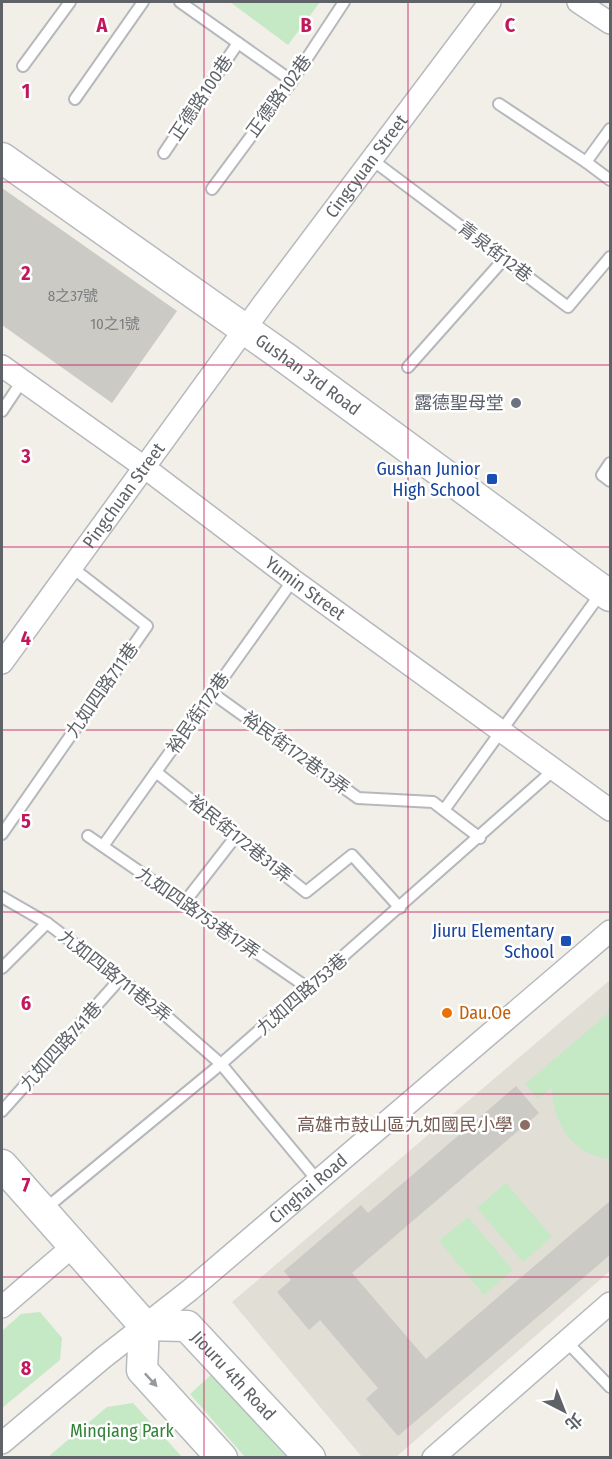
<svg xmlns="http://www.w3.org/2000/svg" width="612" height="1459" font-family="'Fira Sans Condensed','Noto Sans TC',sans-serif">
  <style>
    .education { fill: #e1ded6 }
    .green { fill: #c5e8c5 }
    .building { fill: #cccac5 }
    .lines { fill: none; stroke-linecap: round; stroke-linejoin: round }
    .lane-casing { stroke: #b5b8bc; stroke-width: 14 }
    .street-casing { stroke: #b5b8bc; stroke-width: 24 }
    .secondary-casing { stroke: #b6babf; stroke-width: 33 }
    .lane { stroke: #fff; stroke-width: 10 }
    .street { stroke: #fff; stroke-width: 21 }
    .secondary { stroke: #fff; stroke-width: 30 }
    .oneway { fill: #979a9d }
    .grid { fill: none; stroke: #c2185b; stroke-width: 1.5; stroke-opacity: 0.55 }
    .worship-dot { fill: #6b7280; stroke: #fff; stroke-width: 2 }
    .transit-dot { fill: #1a4fb4; stroke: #fff; stroke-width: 2 }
    .food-dot { fill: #e8710a; stroke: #fff; stroke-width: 2 }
    .education-dot { fill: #8d6e63; stroke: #fff; stroke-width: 2 }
    .labels { text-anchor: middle; stroke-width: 5; stroke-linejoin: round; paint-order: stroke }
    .number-label { font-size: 15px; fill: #7a7d7f }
    .street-label { font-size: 18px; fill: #5f6368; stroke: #fff }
    .worship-label { font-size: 18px; fill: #5b616d; stroke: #fff; text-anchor: end }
    .transit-label { font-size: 18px; fill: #164399; stroke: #fff; text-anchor: end }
    .food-label { font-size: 18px; fill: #c56008; stroke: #fff; text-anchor: start }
    .education-label { font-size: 18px; fill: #785e54; stroke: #fff; text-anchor: end }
    .park-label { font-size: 18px; fill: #348238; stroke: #fff }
    .grid-label { font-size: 20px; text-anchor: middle; font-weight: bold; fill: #c2185b; stroke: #fff; stroke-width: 5; stroke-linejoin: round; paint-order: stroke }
  </style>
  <rect width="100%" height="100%" fill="#f1efe8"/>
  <!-- education -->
  <polygon class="education" points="610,980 610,1271 396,1457 362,1457 232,1302"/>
  <!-- green -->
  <g class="green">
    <polygon points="230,2 320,2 288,45"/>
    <path d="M610 1012V1159C573 1156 552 1122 552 1087L538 1099 525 1084Z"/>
    <polygon points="506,1183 552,1237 523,1262 477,1208"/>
    <polygon points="468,1217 513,1270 484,1295 439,1241"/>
    <polygon points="40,1312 62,1338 60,1360 2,1408 2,1331 21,1314"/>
    <polygon points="212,1374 286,1457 245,1457 190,1394"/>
    <polygon points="133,1403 182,1457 48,1457 107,1407"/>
  </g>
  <!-- building -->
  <g class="building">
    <polygon points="2,188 177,311 112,403 2,325"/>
    <polygon points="516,1086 539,1113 352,1273 426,1359 610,1201 610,1255 398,1436 366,1399 378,1388 320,1320 309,1330 277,1292 291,1280 284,1271 361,1205 368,1213"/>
  </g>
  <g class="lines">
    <defs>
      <g id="lane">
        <polyline points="180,2 292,81"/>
        <polyline points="23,66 70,2"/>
        <polyline points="75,99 143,2"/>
        <polyline points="499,104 586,162"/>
        <polyline points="610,129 586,162 610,180"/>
        <polyline points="164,153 238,43"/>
        <polyline points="371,159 568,307 610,257"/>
        <polyline points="212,189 292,81 344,2"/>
        <polyline points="408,367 504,259"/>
        <polyline points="2,411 22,381"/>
        <polyline points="610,463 602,475 610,481"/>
        <polyline points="212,693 358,798 433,802 480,838"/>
        <polyline points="156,772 306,892 352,855 400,908"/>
        <polyline points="444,810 601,593"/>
        <polyline points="2,834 147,626 70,566"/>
        <polyline points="88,836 308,988"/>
        <polyline points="103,846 293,580"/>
        <polyline points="2,897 47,923 148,1000 221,1064 318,1181"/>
        <polyline points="184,903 236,836"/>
        <polyline points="2,968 47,923"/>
        <polyline points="2,1111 120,979"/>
        <polyline points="45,1209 221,1064 556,768"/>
        <polyline points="567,1342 610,1387"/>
      </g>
      <g id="street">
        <polyline points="578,2 610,23"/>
        <path id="s1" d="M2 366 144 467 293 580 610 810"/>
        <path id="s2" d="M2 663 263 304 490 2"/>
        <polyline points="2,1307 72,1247"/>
        <path id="s3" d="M2 1443 103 1358 190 1290 610 931"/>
        <polyline points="433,1458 610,1303"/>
      </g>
      <g id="secondary">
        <path id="s4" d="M2 158 287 359 610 596"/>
        <polyline points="2,1165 144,1325 142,1370 222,1458"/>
        <path id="s5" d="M144 1325 187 1326 310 1458"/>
      </g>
    </defs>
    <!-- lane casing -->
    <use href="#lane" class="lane-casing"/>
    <!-- street casing -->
    <use href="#street" class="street-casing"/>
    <!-- secondary casing -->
    <use href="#secondary" class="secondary-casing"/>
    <!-- lane -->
    <use href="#lane" class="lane"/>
    <!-- street -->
    <use href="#street" class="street"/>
    <!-- secondary -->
    <use href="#secondary" class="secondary"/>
  </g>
  <!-- one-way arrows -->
  <defs><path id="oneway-solid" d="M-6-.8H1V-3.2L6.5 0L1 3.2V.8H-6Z" transform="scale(1.5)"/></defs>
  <use class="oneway" href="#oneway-solid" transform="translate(151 1380) rotate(47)"/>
  <!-- grid -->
  <path class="grid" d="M204 2V1458M408 2V1458M2 182H610M2 365H610M2 547H610M2 730H610M2 912H610M2 1094H610M2 1277H610"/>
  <!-- markers -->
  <circle class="worship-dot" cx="516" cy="403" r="6"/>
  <g class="transit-dot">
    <rect x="486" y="473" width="12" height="12" rx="3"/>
    <rect x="560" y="935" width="12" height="12" rx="3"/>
  </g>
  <circle class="food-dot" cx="447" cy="1013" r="6"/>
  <circle class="education-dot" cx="525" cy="1125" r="6"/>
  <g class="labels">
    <!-- number labels -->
    <g class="number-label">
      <text x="73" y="301">8之37號</text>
      <text x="115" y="329">10之1號</text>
    </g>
    <!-- street labels -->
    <g class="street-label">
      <text transform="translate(279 96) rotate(-54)" y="6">正德路102巷</text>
      <text transform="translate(201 98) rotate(-56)" y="6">正德路100巷</text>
      <text dy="6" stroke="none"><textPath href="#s2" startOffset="616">Cingcyuan Street</textPath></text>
      <text transform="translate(495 252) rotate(37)" y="6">青泉街12巷</text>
      <text dy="6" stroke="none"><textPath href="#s4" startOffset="375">Gushan 3rd Road</textPath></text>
      <text dy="6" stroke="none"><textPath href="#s2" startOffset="207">Pingchuan Street</textPath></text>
      <text dy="6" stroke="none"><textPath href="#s1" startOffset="376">Yumin Street</textPath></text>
      <text transform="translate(102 690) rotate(-55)" y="6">九如四路711巷</text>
      <text transform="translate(198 713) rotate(-55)" y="6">裕民街172巷</text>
      <text transform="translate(296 753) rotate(36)" y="6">裕民街172巷13弄</text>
      <text transform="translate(240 839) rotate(39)" y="6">裕民街172巷31弄</text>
      <text transform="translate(198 913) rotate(35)" y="6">九如四路753巷17弄</text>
      <text transform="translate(115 976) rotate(38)" y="6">九如四路711巷2弄</text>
      <text transform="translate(302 994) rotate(-41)" y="6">九如四路753巷</text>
      <text transform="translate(61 1046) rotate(-48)" y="6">九如四路741巷</text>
      <text dy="6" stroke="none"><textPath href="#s3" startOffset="398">Cinghai Road</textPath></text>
      <text dy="6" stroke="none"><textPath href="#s5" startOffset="111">Jiouru 4th Road</textPath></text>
    </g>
    <!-- worship labels -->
    <g class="worship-label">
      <text x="504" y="409">露德聖母堂</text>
    </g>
    <!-- transit labels -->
    <g class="transit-label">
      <text x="480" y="475">Gushan Junior<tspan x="480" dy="21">High School</tspan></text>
      <text x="554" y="937">Jiuru Elementary<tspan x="554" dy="21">School</tspan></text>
    </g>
    <!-- food labels -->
    <g class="food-label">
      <text x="459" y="1019">Dau.Oe</text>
    </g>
    <!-- education labels -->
    <g class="education-label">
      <text x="513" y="1131">高雄市鼓山區九如國民小學</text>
    </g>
    <!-- park labels -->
    <g class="park-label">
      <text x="122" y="1437">Minqiang Park</text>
    </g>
  </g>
  <g class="grid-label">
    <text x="102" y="32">A</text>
    <text x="306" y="32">B</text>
    <text x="510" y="32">C</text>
    <text x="26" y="98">1</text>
    <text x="26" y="280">2</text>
    <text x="26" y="463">3</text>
    <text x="26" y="645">4</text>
    <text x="26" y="828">5</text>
    <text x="26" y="1010">6</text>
    <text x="26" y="1192">7</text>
    <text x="26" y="1375">8</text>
  </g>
  <!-- border -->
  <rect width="612" height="1459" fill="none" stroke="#5f6368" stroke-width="6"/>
  <!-- north arrow -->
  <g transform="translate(564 1411) rotate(138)" stroke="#ffffff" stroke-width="4.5" paint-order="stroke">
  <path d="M0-4.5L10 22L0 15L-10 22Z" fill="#5f6368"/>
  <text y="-9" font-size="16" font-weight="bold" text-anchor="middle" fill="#5f6368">北</text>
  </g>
</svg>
